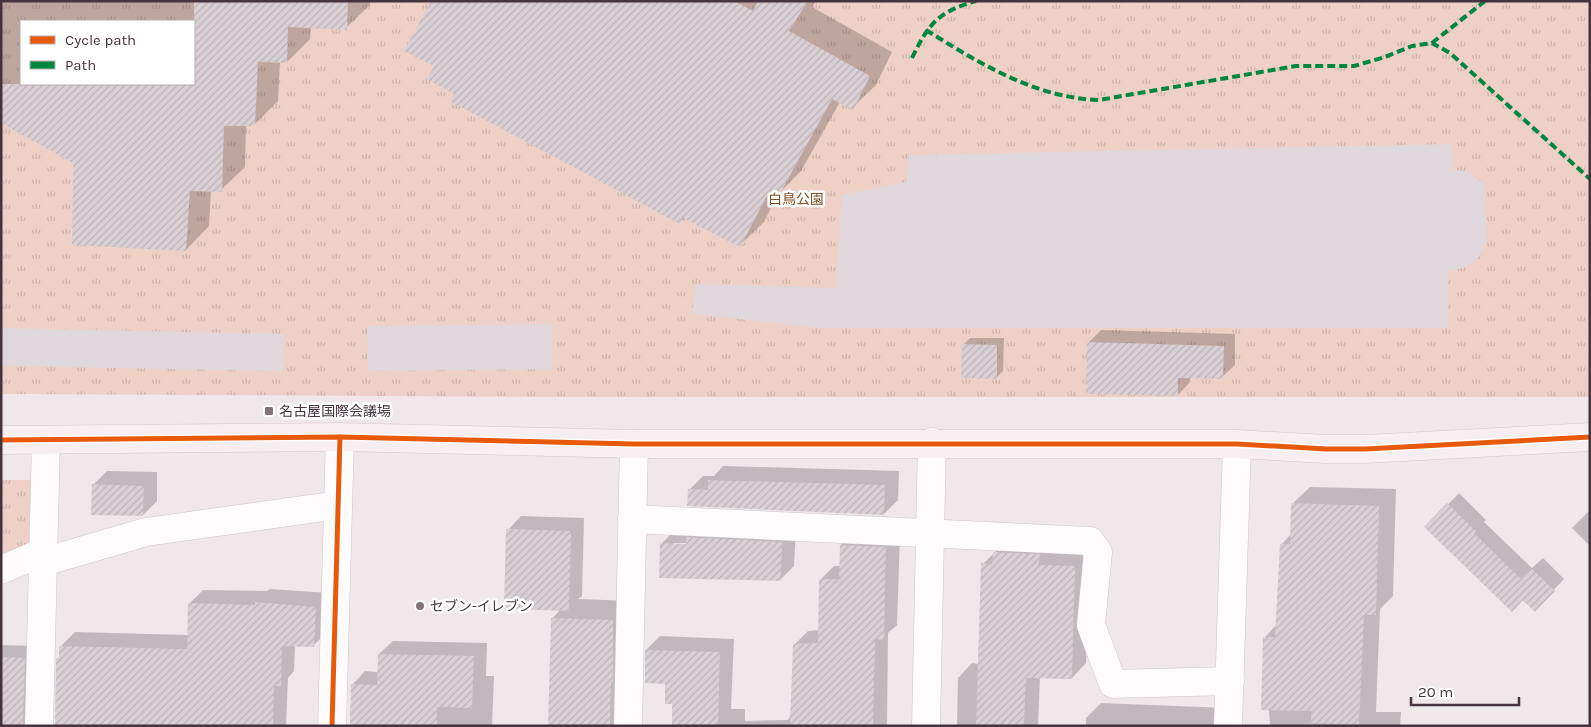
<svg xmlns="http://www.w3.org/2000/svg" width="1591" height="727" font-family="Karla,'Noto Sans JP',sans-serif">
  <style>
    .park { fill: url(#park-tufts); fill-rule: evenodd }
    .parking { fill: #dfd7db }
    .shadow { fill: #0003; fill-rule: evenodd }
    .building { fill: url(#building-hatch) }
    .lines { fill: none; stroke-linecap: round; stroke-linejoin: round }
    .street-casing { stroke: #cec4c9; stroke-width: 29 }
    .secondary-casing { stroke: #d7c4cc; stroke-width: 29 }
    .street { stroke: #fdfbfc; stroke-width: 28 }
    .secondary { stroke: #f6eef1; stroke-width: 28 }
    .quiet { stroke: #00873e; stroke-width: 4; stroke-dasharray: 8 4; stroke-linecap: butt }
    .cycleway-casing { stroke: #fff; stroke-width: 8 }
    .cycleway { stroke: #e8590c; stroke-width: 5 }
    .poi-dot { fill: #82727a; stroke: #fff; stroke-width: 2 }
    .labels { text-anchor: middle; stroke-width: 5; stroke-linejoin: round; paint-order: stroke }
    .park-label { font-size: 14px; fill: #7e4e20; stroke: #fff }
    .poi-label { font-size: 14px; fill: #46333d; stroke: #fff; text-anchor: start }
  </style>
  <defs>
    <pattern id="park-tufts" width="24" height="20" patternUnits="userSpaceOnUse" patternTransform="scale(1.25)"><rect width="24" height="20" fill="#eed0c6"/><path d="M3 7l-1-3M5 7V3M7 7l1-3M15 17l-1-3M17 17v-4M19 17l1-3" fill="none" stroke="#cdb3ab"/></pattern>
    <pattern id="building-hatch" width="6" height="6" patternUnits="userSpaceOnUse" patternTransform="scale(1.25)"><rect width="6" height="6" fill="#d9cfd4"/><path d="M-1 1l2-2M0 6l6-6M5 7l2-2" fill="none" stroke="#bcb2b7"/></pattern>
  </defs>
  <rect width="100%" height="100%" fill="#f0e7eb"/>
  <!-- park -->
  <g class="park">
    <path d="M1 1H1590V397H565L1 394ZM21 21H194V84H21Z"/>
    <polygon points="1,480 31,480 29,545 1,555"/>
  </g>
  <!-- parking -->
  <g class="parking">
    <polygon points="1452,144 1453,170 1467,171 1484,184 1487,241 1480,256 1465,267 1448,272 1448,328 821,328 692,314 696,284 836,288 842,195 906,182 909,155"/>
    <polygon points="552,324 552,369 368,371 367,326"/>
    <polygon points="3,328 284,334 283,371 1,366"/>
  </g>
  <!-- shadow -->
  <g class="shadow">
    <path d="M1 1H370V5L346 28 311 27 310 39 287 62H280L278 101 254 125H246L245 167 221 190H211L209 226 186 250 75 163 1 121ZM21 21H194V84H21Z"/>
    <polygon points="432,1 816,1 812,7 892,52 876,85 852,108 840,102 801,171 778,194 764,222 740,245 685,218 679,223 456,93 435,66"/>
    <polygon points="1101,330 1235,334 1235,365 1222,377 1190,377 1190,382 1178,395 1088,343"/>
    <polygon points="970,338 1004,338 1003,371 996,378 963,345"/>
    <polygon points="723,466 899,471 898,500 884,514 689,490 703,476 714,476"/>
    <polygon points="107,471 157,472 157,501 143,515 93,485"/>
    <polygon points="1310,487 1396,489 1393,596 1380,609 1376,712 1401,712 1400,726 1270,726 1264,638 1277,624 1281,545 1291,534 1292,504"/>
    <polygon points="1459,493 1486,520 1484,522 1532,568 1543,558 1564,579 1535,610 1426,527"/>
    <polygon points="1590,510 1590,546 1572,528"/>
    <polygon points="521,516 584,518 582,596 578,599 632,601 617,726 549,726 552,619 561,609 508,530"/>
    <path d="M796 528 794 566 780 580 661 544 675 530ZM673 543H693L692 546 673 545Z"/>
    <polygon points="855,531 900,534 897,625 888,633 887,726 673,726 674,703 667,682 646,650 660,636 734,639 731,709 745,709 745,721 788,720 792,713 794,645 808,631 820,630 820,580 834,566 840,566 841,545"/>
    <polygon points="1009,538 1089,552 1086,663 1072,678 1040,677 1038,726 957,726 958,678 972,663 978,664 983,564"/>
    <polygon points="270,589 329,593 328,631 314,645 295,645 294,671 288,678 286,726 56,726 58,659 60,656 61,646 75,632 188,635 189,604 203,590 267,591"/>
    <polygon points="393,641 487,643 486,676 494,676 492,726 350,726 352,685 365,671 378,672 379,654"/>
    <polygon points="1,645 37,646 40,726 1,726"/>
    <polygon points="1101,703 1226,708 1225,726 1086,726 1086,718"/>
  </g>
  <!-- building -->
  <g class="building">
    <polygon points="194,1 348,1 347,30 288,27 287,63 258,62 255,126 224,126 222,192 190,191 186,251 72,245 73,163 1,123 1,84 194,84"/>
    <polygon points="431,1 734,1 753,11 758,1 808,1 789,31 870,76 853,110 832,99 778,197 769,192 740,247 683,218 680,224 450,101 454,94 427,79 434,66 404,51"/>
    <polygon points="1087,342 1224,346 1223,379 1178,378 1178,396 1086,394"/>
    <polygon points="962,344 997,345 997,379 961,378"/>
    <polygon points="708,480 885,485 884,515 687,506 688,489 708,490"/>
    <polygon points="92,484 144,486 143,516 91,515"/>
    <polygon points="1291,503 1379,506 1376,615 1364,615 1359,725 1311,723 1311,711 1261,710 1263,637 1275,637 1280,544 1290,544"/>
    <polygon points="1447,503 1476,531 1474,533 1520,578 1531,568 1555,591 1535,612 1523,600 1512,612 1424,527"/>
    <polygon points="506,529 571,531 569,611 504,609"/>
    <polygon points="686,537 782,542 781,581 659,578 660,543 686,544"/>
    <polygon points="840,545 886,547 884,640 875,639 873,726 790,726 793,644 818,643 819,579 839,579"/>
    <polygon points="993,552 1040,554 1039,565 1075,566 1072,679 1026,678 1024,726 976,726 981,563 992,564"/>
    <polygon points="255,602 316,607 314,647 282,646 281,686 274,686 273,726 55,726 56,658 59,658 59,646 187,649 188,603 255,605"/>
    <polygon points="551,618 613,620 613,682 611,682 610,726 548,726"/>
    <polygon points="645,650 720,652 718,726 672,726 672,704 665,704 665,684 645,683"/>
    <polygon points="378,654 474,656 472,708 437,707 437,726 350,726 351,684 377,685"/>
    <polygon points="1,657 25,658 23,726 1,726"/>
  </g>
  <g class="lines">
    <defs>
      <g id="street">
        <polyline points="632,519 1090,541 1098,552 1091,625 1113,684 1230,681"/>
        <polyline points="43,562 146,532 338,505"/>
        <polyline points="1,570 43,552"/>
        <polyline points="39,726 46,440"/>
        <polyline points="332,726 340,437"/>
        <polyline points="628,726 634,444"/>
        <polyline points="926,726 932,442"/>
        <polyline points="1228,726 1237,444"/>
      </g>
      <polyline id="secondary" points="1,440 340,437 634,444 1237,444 1326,449 1365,449 1590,437"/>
    </defs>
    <!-- street casing -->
    <use href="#street" class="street-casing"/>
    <!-- secondary casing -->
    <use href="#secondary" class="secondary-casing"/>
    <!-- street -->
    <use href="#street" class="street"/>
    <!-- secondary -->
    <use href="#secondary" class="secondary"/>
    <!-- quiet -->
    <g class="quiet">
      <path d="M926 30C979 63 1035 98 1099 100L1296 66H1354L1385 57 1412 46 1432 43 1450 53 1590 179"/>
      <polyline points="1432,43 1485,1"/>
      <path d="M912 58C929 23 938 12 976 1"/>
    </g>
    <defs>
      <g id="cycleway">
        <polyline points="1,440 340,437 634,444 1237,444 1326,449 1365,449 1590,437"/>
        <polyline points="332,726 340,437"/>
      </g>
    </defs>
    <!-- cycleway casing -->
    <use href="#cycleway" class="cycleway-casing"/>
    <!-- cycleway -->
    <use href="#cycleway" class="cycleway"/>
  </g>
  <!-- markers -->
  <g class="poi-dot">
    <rect x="264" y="406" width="10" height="10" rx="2.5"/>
    <circle cx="420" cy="606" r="5"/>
  </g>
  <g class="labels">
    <!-- park labels -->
    <g class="park-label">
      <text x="796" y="204">白鳥公園</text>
    </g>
    <!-- poi labels -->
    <g class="poi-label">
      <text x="279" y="416">名古屋国際会議場</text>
      <text x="430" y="611">セブン-イレブン</text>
    </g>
  </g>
  <!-- border -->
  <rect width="1591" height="727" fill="none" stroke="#46333d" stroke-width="5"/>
  <!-- legend -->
  <rect x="20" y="20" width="175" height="65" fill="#ffffff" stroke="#b5adb1"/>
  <rect x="30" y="36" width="25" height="8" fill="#e8590c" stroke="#b5adb1"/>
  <text x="65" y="45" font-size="15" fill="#46333d">Cycle path</text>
  <rect x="30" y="61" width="25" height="8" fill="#00873e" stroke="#b5adb1"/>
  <text x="65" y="70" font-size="15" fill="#46333d">Path</text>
  <!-- scale -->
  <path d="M1411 697v8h108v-8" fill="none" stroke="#46333d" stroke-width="2.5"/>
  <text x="1418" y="697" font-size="15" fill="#46333d" stroke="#ffffff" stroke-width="4" paint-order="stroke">20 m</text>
</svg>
